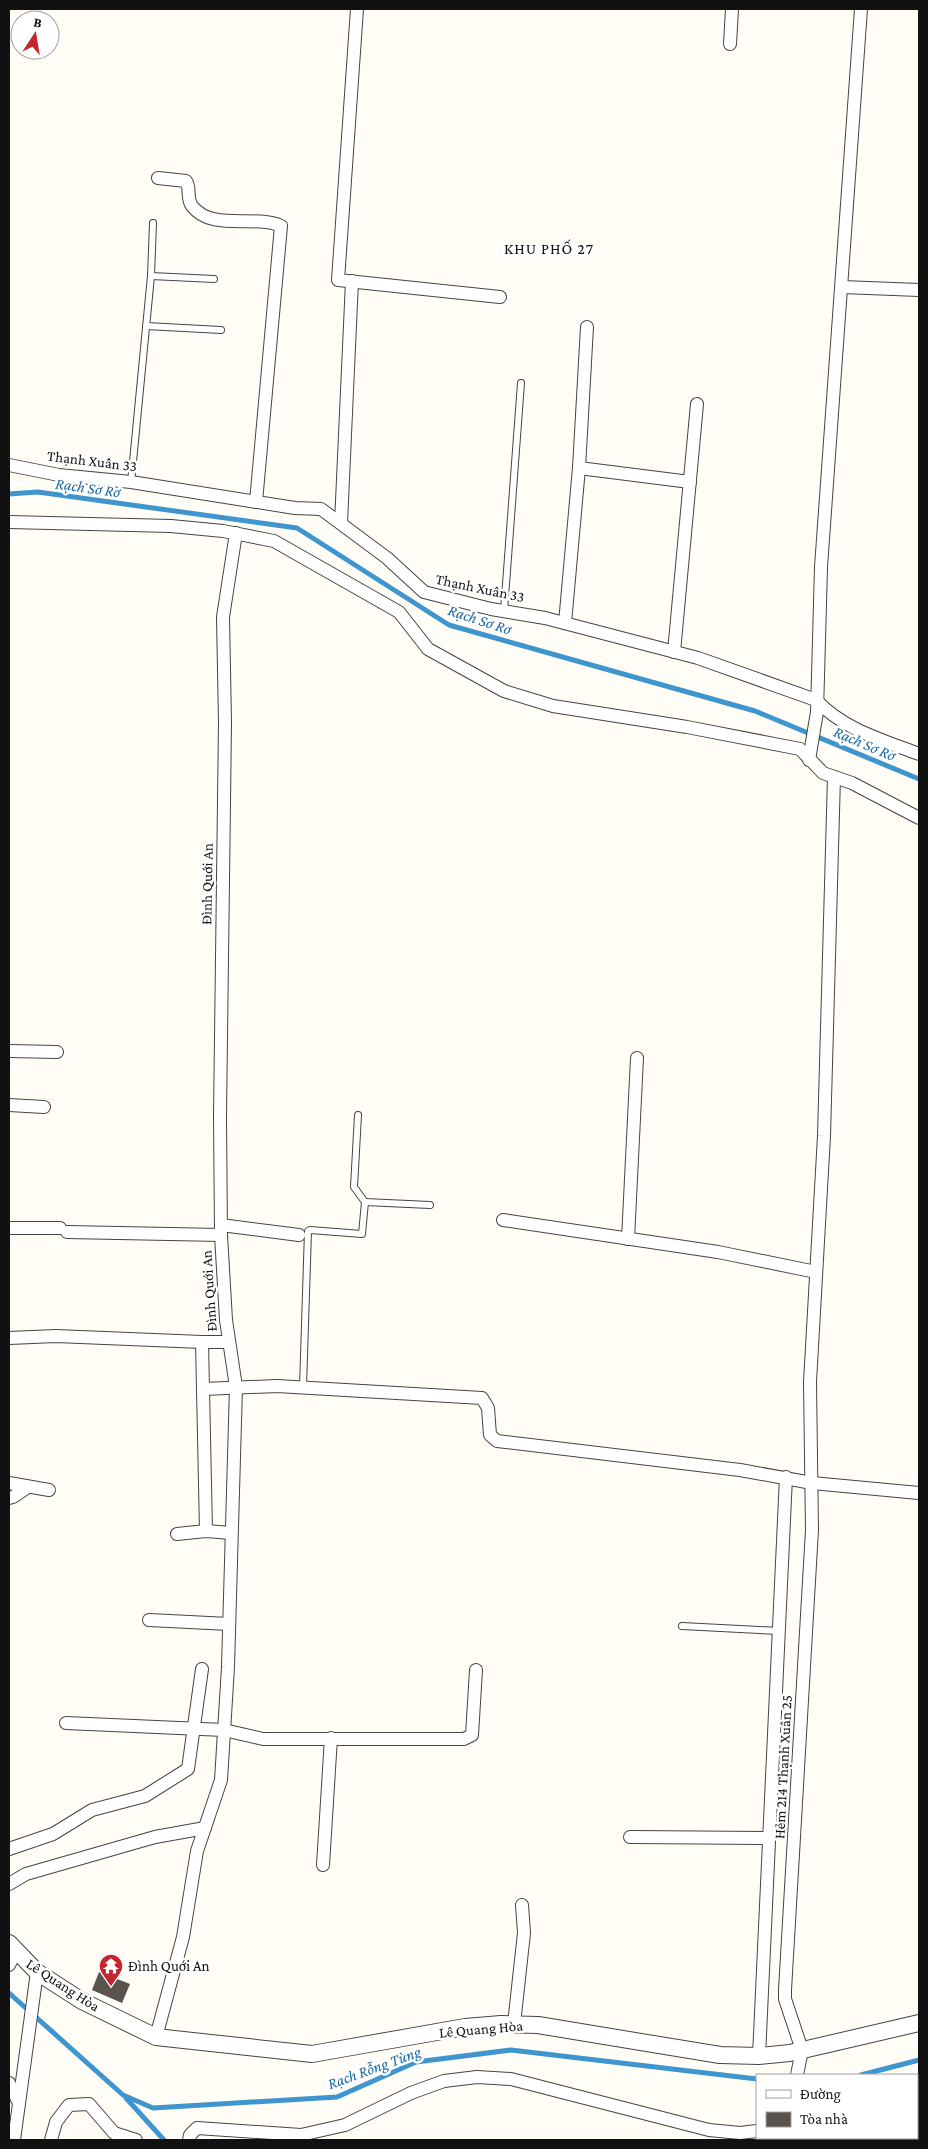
<svg xmlns="http://www.w3.org/2000/svg" width="928" height="2149" font-family="'Crimson Pro',serif">
  <style>
    .lines { fill: none; stroke-linecap: round; stroke-linejoin: round }
    .stream { stroke: #3f96cf; stroke-width: 5 }
    .building { fill: #5a524d }
    .service-casing { stroke: #444; stroke-width: 8 }
    .minor-casing { stroke: #444; stroke-width: 14 }
    .tertiary-casing { stroke: #444; stroke-width: 18 }
    .service { stroke: #fff; stroke-width: 6 }
    .minor { stroke: #fff; stroke-width: 12 }
    .tertiary { stroke: #fff; stroke-width: 16 }
    .labels { text-anchor: middle; stroke-width: 5; stroke-linejoin: round; paint-order: stroke }
    .street-label { font-size: 15px; fill: #111; stroke: #fff }
    .poi-label { font-size: 15px; fill: #111; stroke: #fff; text-anchor: start }
    .neighbourhood-label { font-size: 16px; letter-spacing: 1px; fill: #111; stroke: #fff }
    .water-label { font-size: 16px; font-style: italic; fill: #1768a6; stroke: #fff }
  </style>
  <rect width="100%" height="100%" fill="#fffdf5"/>
  <g class="lines">
    <!-- stream -->
    <g class="stream">
      <polyline points="9,494 38,492 297,528 449,625 755,711 919,779"/>
      <polyline points="9,1993 123,2095 153,2108 337,2097 416,2062 511,2050 757,2079"/>
      <polyline points="861,2075 919,2060"/>
      <polyline points="126,2098 164,2140"/>
    </g>
  </g>
  <!-- building -->
  <polygon class="building" points="99,1972 130,1984 122,2003 92,1990"/>
  <g class="lines">
    <defs>
      <g id="service">
        <polyline points="151,276 214,279"/>
        <polyline points="146,326 221,330"/>
        <polyline points="131,482 151,276 153,223"/>
        <polyline points="504,611 521,383"/>
        <polyline points="365,1202 430,1205"/>
        <polyline points="303,1387 308,1231 310,1230 362,1234 365,1202 354,1187 358,1115"/>
        <polyline points="682,1626 779,1631"/>
      </g>
      <g id="minor">
        <polyline points="357,9 338,280 500,297"/>
        <polyline points="730,44 732,9"/>
        <path d="M158 178 186 181C191 188 186 198 192 206 212 232 255 214 281 226L256 502"/>
        <polyline points="842,287 919,290"/>
        <path d="M9 465 59 475 131 482 295 508 321 509 387 558 424 592 491 609 545 618 698 658 816 700C843 729 882 740 919 754"/>
        <polyline points="579,468 690,482"/>
        <polyline points="9,522 171,526 223,531 274,541 399,612 428,649 504,691 553,706 687,727 800,749 823,773 852,783 919,818"/>
        <polyline points="341,523 352,281"/>
        <polyline points="565,623 579,468 587,327"/>
        <polyline points="674,652 697,404"/>
        <polyline points="809,760 817,712 821,567 861,9"/>
        <polyline points="9,1051 57,1052"/>
        <polyline points="9,1105 44,1107"/>
        <polyline points="503,1220 718,1252 816,1272"/>
        <polyline points="221,1225 299,1235"/>
        <polyline points="9,1228 60,1228"/>
        <polyline points="67,1232 221,1235"/>
        <polyline points="628,1239 637,1058"/>
        <polyline points="9,1338 56,1336 202,1342"/>
        <polyline points="203,1389 277,1386 482,1398 488,1408 490,1435 497,1441 740,1470 812,1483 919,1493"/>
        <polyline points="9,1483 49,1490"/>
        <polyline points="9,1498 13,1497 28,1487"/>
        <polyline points="206,1531 202,1342 229,1342"/>
        <polyline points="177,1534 206,1531 231,1533"/>
        <polyline points="149,1620 229,1624"/>
        <polyline points="66,1723 224,1730 263,1739 464,1739 472,1735 476,1670"/>
        <polyline points="630,1837 769,1838"/>
        <polyline points="9,1849 53,1834 92,1810 145,1796 188,1769 202,1669"/>
        <polyline points="323,1865 331,1738"/>
        <polyline points="9,1884 26,1874 155,1837 205,1828"/>
        <polyline points="9,1965 16,1952"/>
        <polyline points="514,2024 524,1933 522,1905"/>
        <polyline points="156,2037 183,1937 197,1851 221,1780 228,1667 236,1387 226,1320 221,1235 220,1116 225,723 223,617 236,533"/>
        <polyline points="759,2056 786,1477"/>
        <polyline points="797,2075 802,2050 785,1999 785,1990 812,1530 810,1382 824,1136 834,777"/>
        <polyline points="9,2083 19,2103"/>
        <polyline points="917,2091 919,2090"/>
        <polyline points="793,2138 793,2140"/>
        <polyline points="14,2140 37,1972"/>
        <polyline points="51,2140 56,2122 69,2105 89,2104 114,2133 136,2140"/>
        <polyline points="189,2140 190,2135 197,2128 301,2135 345,2125 411,2093 444,2081 477,2077 511,2079 709,2130 740,2133 757,2131"/>
      </g>
      <polyline id="tertiary" points="9,1943 37,1972 82,2001 156,2037 312,2054 465,2027 501,2024 538,2025 720,2055 759,2056 790,2053 919,2023"/>
    </defs>
    <!-- service casing -->
    <use href="#service" class="service-casing"/>
    <!-- minor casing -->
    <use href="#minor" class="minor-casing"/>
    <!-- tertiary casing -->
    <use href="#tertiary" class="tertiary-casing"/>
    <!-- service -->
    <use href="#service" class="service"/>
    <!-- minor -->
    <use href="#minor" class="minor"/>
    <!-- tertiary -->
    <use href="#tertiary" class="tertiary"/>
  </g>
  <!-- icons -->
  <defs>
    <symbol id="temple-pin" viewBox="-11 -11 22 30"><path d="M0 17L-7.5 6A9.5 9.5 0 1 1 7.5 6Z" fill="#c4262e" stroke="#fff"/><path d="M0-6L5-2H3V0L6.5 2.5H4V6H1.5V3h-3V6H-4V2.5H-6.5L-3 0V-2H-5Z" fill="#fff"/></symbol>
  </defs>
  <g fill-rule="evenodd">
    <use href="#temple-pin" x="97" y="1952" width="28" height="38"/>
  </g>
  <g class="labels">
    <!-- street labels -->
    <g class="street-label">
      <text transform="translate(92 461) rotate(7)" y="5">Thạnh Xuân 33</text>
      <text transform="translate(480 588) rotate(12)" y="5">Thạnh Xuân 33</text>
      <text transform="translate(207 884) rotate(-89)" y="5">Đình Quới An</text>
      <text transform="translate(209 1291) rotate(-94)" y="5">Đình Quới An</text>
      <text transform="translate(783 1767) rotate(-87)" y="5">Hẻm 214 Thạnh Xuân 25</text>
      <text transform="translate(63 1985) rotate(33)" y="5">Lê Quang Hòa</text>
      <text transform="translate(481 2029) rotate(-5)" y="5">Lê Quang Hòa</text>
    </g>
    <!-- poi labels -->
    <g class="poi-label">
      <text x="128" y="1971">Đình Quới An</text>
    </g>
    <!-- neighbourhood labels -->
    <g class="neighbourhood-label">
      <text x="549" y="254">KHU PHỐ 27</text>
    </g>
    <!-- water labels -->
    <g class="water-label">
      <text transform="translate(88 487) rotate(8)" y="6">Rạch Sơ Rơ</text>
      <text transform="translate(480 619) rotate(18)" y="6">Rạch Sơ Rơ</text>
      <text transform="translate(865 743) rotate(23)" y="6">Rạch Sơ Rơ</text>
      <text transform="translate(374 2067) rotate(-20)" y="6">Rạch Rỗng Tùng</text>
    </g>
  </g>
  <!-- border -->
  <rect width="928" height="2149" fill="none" stroke="#111111" stroke-width="20"/>
  <!-- legend -->
  <rect x="756" y="2074" width="162" height="65" fill="#ffffff" stroke="#a0a0a0"/>
  <rect x="766" y="2090" width="25" height="8" fill="#ffffff" stroke="#a0a0a0"/>
  <text x="800" y="2099" font-size="15" fill="#111111">Đường</text>
  <rect x="766" y="2112" width="25" height="15" fill="#5a524d" stroke="#a0a0a0"/>
  <text x="800" y="2124" font-size="15" fill="#111111">Tòa nhà</text>
  <!-- north arrow -->
  <g transform="translate(35 35) rotate(12)"><circle r="24" fill="#ffffff" stroke="#a0a0a0"/>
  <path d="M0-4L9 19L0 12L-9 19Z" fill="#c4262e"/>
  <text y="-8" font-size="14" font-weight="bold" text-anchor="middle" fill="#111111">B</text>
  </g>
</svg>
